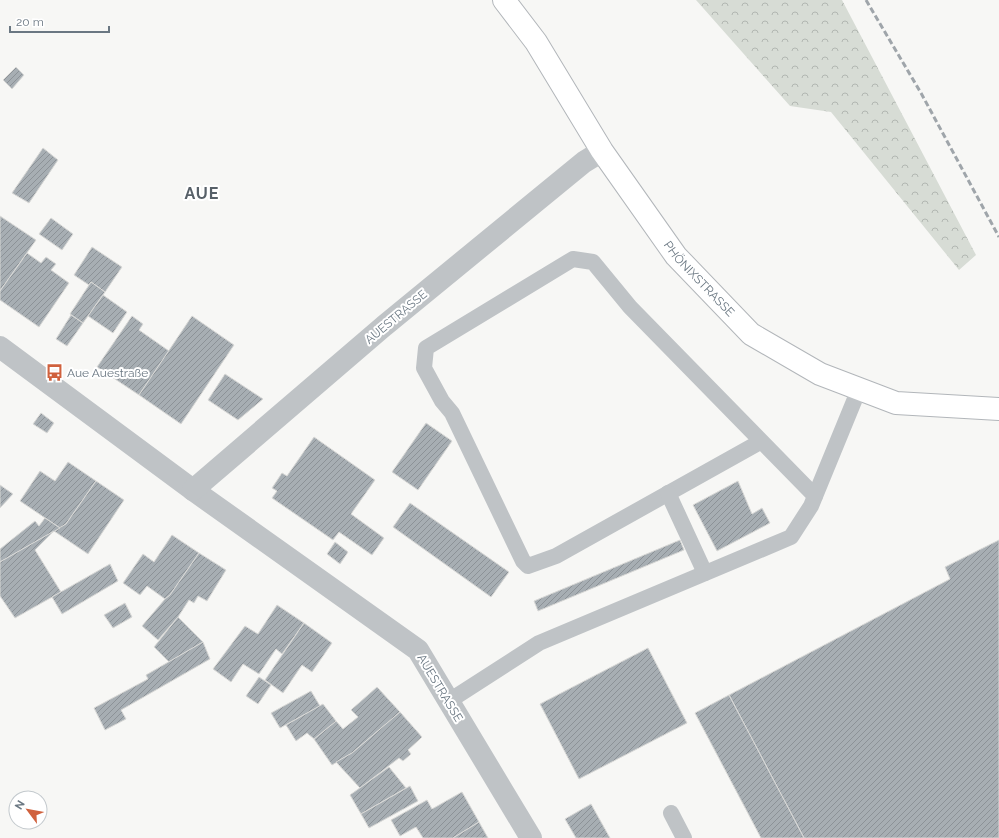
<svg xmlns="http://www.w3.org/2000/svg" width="999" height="838" font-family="Raleway,sans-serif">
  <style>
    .forest { fill: url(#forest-crowns) }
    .building { fill: url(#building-hatch); stroke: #d9d9d7 }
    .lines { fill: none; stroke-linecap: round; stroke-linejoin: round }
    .secondary-casing { stroke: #b2b6ba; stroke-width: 24 }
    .lane { stroke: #bfc3c6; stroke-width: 16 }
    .street { stroke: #bfc3c6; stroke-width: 22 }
    .secondary { stroke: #fff; stroke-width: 22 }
    .rail { stroke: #9fa5aa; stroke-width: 3; stroke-dasharray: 6 3; stroke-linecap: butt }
    .labels { text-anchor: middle; stroke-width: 4; stroke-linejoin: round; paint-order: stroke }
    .street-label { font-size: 12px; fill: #6a7782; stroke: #fff }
    .poi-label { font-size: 12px; fill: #6a7782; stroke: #fff; text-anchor: start }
    .district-label { font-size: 16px; font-weight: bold; letter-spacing: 1px; fill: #576068; stroke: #fff }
  </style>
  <defs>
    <pattern id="forest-crowns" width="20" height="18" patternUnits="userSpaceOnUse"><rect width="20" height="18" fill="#d7dcd5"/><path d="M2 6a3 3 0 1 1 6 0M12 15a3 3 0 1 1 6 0" fill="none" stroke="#b2b7b2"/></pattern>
    <pattern id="building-hatch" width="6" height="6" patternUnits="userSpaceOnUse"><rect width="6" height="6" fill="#a7aeb3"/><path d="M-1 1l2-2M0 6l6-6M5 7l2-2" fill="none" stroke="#8c9297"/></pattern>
  </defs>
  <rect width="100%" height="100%" fill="#f7f7f5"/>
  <!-- forest -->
  <polygon class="forest" points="696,0 842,0 976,255 959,270 831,112 790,106"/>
  <!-- building -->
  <g class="building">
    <polygon points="16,67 24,75 12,89 3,80"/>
    <polygon points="43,148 58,160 29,203 12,193"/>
    <polygon points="0,216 36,240 0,291"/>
    <polygon points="51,218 73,234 62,250 39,234"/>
    <polygon points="92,247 122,267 105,292 91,282 89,285 74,275"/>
    <polygon points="27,253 41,263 46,257 56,264 51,270 69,283 39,327 0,300 0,291"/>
    <polygon points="91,282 105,292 83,323 70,314"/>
    <polygon points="103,295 127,312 113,333 88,316"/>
    <polygon points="71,315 83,323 67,346 56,339"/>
    <polygon points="132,316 143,324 139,330 169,351 139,395 97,367"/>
    <polygon points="192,316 234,345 181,424 139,395"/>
    <polygon points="225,374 263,399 238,420 208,400"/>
    <polygon points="41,413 54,423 47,433 33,424"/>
    <polygon points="426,423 452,441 418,490 392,472"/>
    <polygon points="314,437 375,480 351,514 384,538 372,555 339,532 333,540 272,498 277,491 272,488 282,473 287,476"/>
    <polygon points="68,462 96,481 66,524 60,528 20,501 40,471 55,481"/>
    <polygon points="96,481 124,500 88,554 54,531 66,524"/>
    <polygon points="738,481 752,514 762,508 770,523 717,551 693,505"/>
    <polygon points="0,485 13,494 0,508"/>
    <polygon points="410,503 509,572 491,597 393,527"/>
    <polygon points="45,518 60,528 0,562 0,549 35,521 39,526"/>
    <polygon points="54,531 35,550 61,592 15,618 0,596 0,562"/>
    <polygon points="172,535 199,553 170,595 165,599 147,586 140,595 123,583 143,554 154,562"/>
    <polygon points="680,540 684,550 538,611 534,601"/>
    <polygon points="999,540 999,838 804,838 729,695 950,579 945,567"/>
    <polygon points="335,542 348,552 340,564 327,554"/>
    <polygon points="199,553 226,570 207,601 198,596 194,603 189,600 178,617 158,640 142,626 165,599 170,595"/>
    <polygon points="110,564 118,581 62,614 52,597"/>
    <polygon points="125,603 132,617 113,628 104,615"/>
    <polygon points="277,605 304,623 282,654 276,649 259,674 243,664 231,682 213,669 245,626 258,634"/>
    <polygon points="178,617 203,642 169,662 154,647"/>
    <polygon points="304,623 332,643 312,672 302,665 283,693 265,680"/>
    <polygon points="203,642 210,659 121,710 126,719 105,730 94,708 148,679 146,675"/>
    <polygon points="648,648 687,723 579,779 540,704"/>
    <polygon points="259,677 271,685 258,704 246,696"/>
    <polygon points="377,687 400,712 352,753 332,765 314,739 336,721 343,729 358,717 351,710"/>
    <polygon points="311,691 320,706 280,728 271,713"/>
    <polygon points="729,695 804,838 761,838 695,713"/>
    <polygon points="323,704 336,721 314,739 307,733 296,741 286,725"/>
    <polygon points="400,712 422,737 408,750 411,754 403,761 399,758 360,788 336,762 352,753"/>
    <polygon points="389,767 406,788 361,814 350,795"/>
    <polygon points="410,786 418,801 369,828 361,814"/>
    <polygon points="462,792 479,822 453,838 423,838 416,827 400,836 391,820 427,800 432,809"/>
    <polygon points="591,804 610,838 576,838 565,819"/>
    <polygon points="479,822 488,838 453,838"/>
  </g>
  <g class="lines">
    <defs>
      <g id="secondary">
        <path id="s1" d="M504 0 536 42 602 151 676 256 751 334 820 374 896 403 999 409"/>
      </g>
    </defs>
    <!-- secondary casing -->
    <use href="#secondary" class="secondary-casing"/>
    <!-- lane -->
    <g class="lane">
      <polyline points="760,442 556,556 528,566 523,561 452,413 442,401 424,368 426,348 573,259 593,262 630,307 815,496"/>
      <polyline points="668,493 705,573"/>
      <polyline points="449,701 539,643 791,537 811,506 859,389"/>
      <polyline points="671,813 684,838"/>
    </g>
    <!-- street -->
    <g class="street">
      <polyline points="0,347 193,490 418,650 531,838"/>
      <polyline points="193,490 384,326 584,162 602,151"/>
    </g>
    <!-- secondary -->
    <use href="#secondary" class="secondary"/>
    <!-- rail -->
    <polyline class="rail" points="866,0 921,93 999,237"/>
  </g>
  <!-- icons -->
  <defs>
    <symbol id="bus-bare" viewBox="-9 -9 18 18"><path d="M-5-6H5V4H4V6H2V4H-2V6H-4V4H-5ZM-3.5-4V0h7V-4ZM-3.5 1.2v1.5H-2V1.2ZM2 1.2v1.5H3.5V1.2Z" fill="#d0613d" stroke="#fff" stroke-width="2.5" paint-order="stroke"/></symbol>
  </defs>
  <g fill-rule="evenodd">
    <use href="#bus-bare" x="42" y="360" width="25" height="25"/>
  </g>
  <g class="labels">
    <!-- street labels -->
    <g class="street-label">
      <text dy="4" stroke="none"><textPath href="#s1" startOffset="341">PHÖNIXSTRASSE</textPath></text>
      <text transform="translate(396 317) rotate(-40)" y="4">AUESTRASSE</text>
      <text transform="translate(440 688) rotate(59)" y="4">AUESTRASSE</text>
    </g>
    <!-- poi labels -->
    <g class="poi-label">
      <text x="67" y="377">Aue Auestraße</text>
    </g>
    <!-- district labels -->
    <g class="district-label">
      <text x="202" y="199">AUE</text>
    </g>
  </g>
  <!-- north arrow -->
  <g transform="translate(28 810) rotate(302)"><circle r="19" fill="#ffffff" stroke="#c3c9cd"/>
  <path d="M0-3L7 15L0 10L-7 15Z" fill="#d0613d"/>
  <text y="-6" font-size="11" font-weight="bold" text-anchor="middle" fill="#6a7782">N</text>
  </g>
  <!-- scale -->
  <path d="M10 26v6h99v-6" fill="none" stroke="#6a7782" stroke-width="2"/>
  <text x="16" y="26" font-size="12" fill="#6a7782" stroke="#ffffff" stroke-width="3" paint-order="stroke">20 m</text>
</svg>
